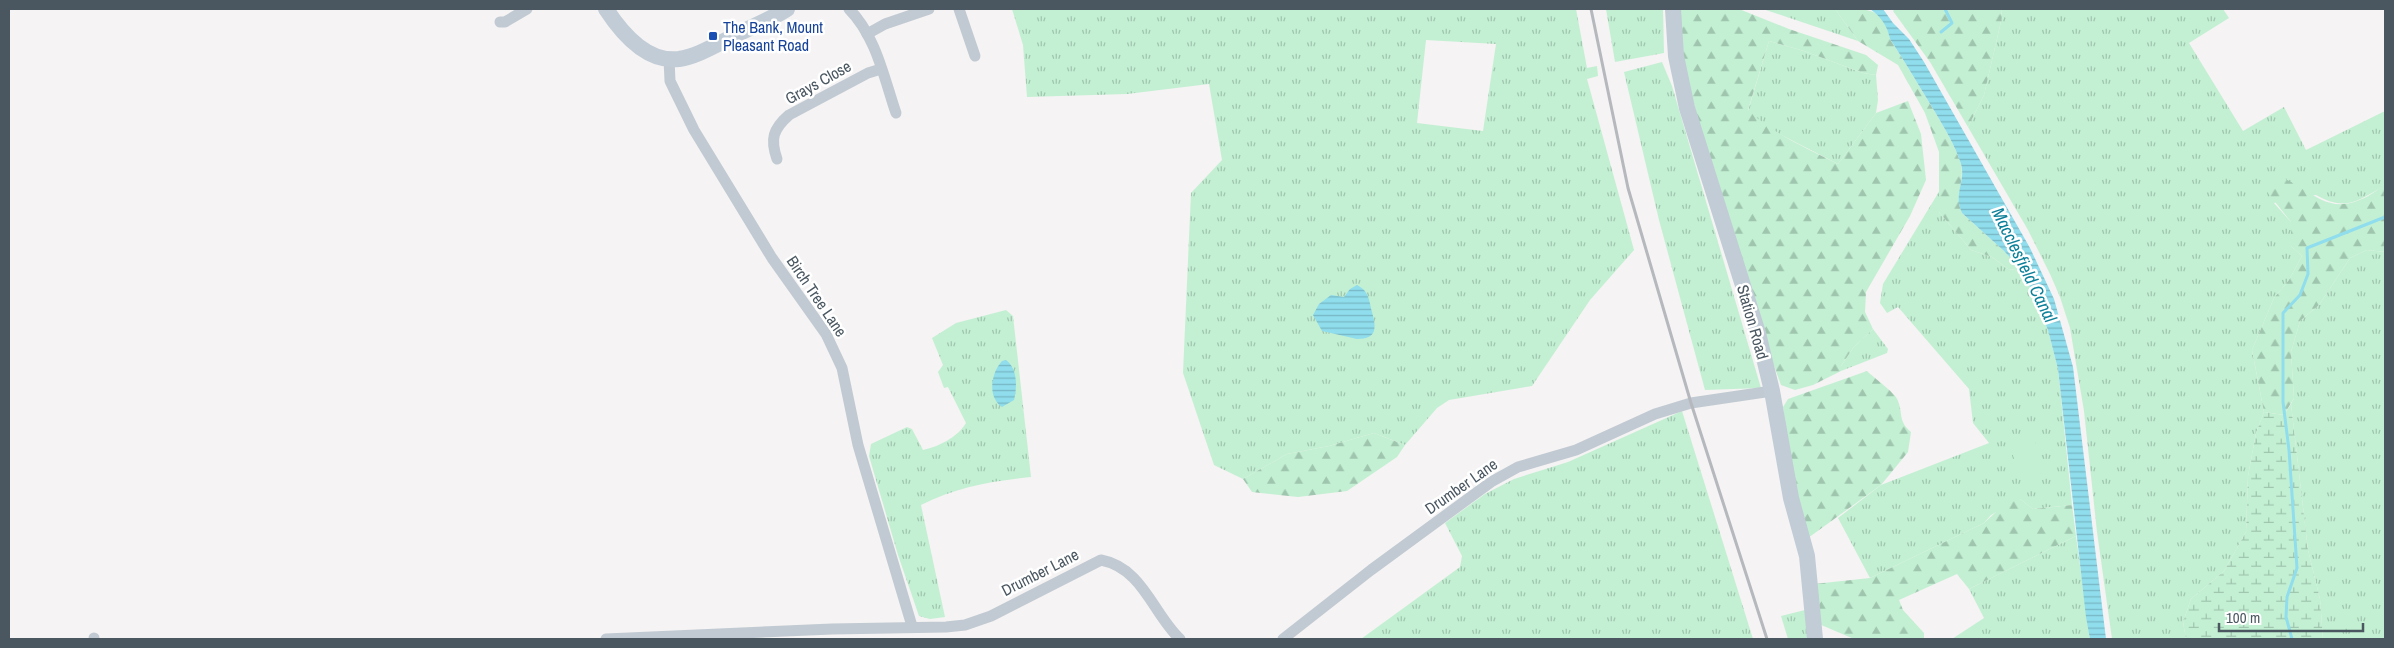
<svg xmlns="http://www.w3.org/2000/svg" width="2394" height="648" font-family="'Archivo Narrow',sans-serif">
  <style>
    .grass { fill: url(#grass-tufts); fill-rule: evenodd }
    .forest { fill: url(#forest-firs) }
    .wetland { fill: url(#wetland-marsh) }
    .pitch { fill: #c3f0d3 }
    .water { fill: url(#water-rules) }
    .lines { fill: none; stroke-linecap: round; stroke-linejoin: round }
    .stream { stroke: #90dded; stroke-width: 3 }
    .street { stroke: #c1cad2; stroke-width: 11 }
    .secondary { stroke: #c1ccd6; stroke-width: 16 }
    .rail { stroke: #b5b8bd; stroke-width: 3 }
    .transit-dot { fill: #1a4fb4; stroke: #fff; stroke-width: 2 }
    .labels { text-anchor: middle; stroke-width: 5; stroke-linejoin: round; paint-order: stroke }
    .transit-label { font-size: 16px; fill: #164399; stroke: #fff; text-anchor: start }
    .street-label { font-size: 16px; fill: #4a5761; stroke: #fff }
    .water-label { font-size: 18px; font-style: italic; fill: #0d8099; stroke: #fff }
  </style>
  <defs>
    <pattern id="grass-tufts" width="24" height="20" patternUnits="userSpaceOnUse" patternTransform="scale(1.25)"><rect width="24" height="20" fill="#c3f0d3"/><path d="M3 7l-1-3M5 7V3M7 7l1-3M15 17l-1-3M17 17v-4M19 17l1-3" fill="none" stroke="#a0c5af"/></pattern>
    <pattern id="forest-firs" width="22" height="20" patternUnits="userSpaceOnUse" patternTransform="scale(1.25)"><rect width="22" height="20" fill="#c3f0d3"/><path d="M5 1l3.5 6h-7zM16 11l3.5 6h-7z" fill="#a0c5af"/></pattern>
    <pattern id="wetland-marsh" width="20" height="14" patternUnits="userSpaceOnUse" patternTransform="scale(1.25)"><rect width="20" height="14" fill="#c3f0d3"/><path d="M1 5h8M5 5V1M11 12h8M15 12V8" fill="none" stroke="#a0c5af"/></pattern>
    <pattern id="water-rules" width="6" height="5" patternUnits="userSpaceOnUse" patternTransform="scale(1.25)"><rect width="6" height="5" fill="#90dded"/><path d="M0 2.5h6" fill="none" stroke="#78b6c3"/></pattern>
  </defs>
  <rect width="100%" height="100%" fill="#f5f3f3"/>
  <!-- grass -->
  <g class="grass">
    <path d="M1012 9H1576L1587 68 1597 66 1598 76 1587 79 1634 250 1590 300 1532 386 1449 400 1437 408 1405 445 1374 433 1329 446 1287 454 1243 479 1214 465 1183 373 1191 193 1222 160 1209 84 1127 94 1027 97 1023 45ZM1426 40 1496 44 1483 131 1417 123Z"/>
    <polygon points="1606,9 1663,9 1664,53 1615,62"/>
    <polygon points="1763,9 1835,9 1858,41"/>
    <path d="M2001 9H2223L2229 18 2189 43 2243 131 2284 107 2306 150 2385 111V183L2382 187C2357 202 2344 211 2316 195L2274 203 2291 222V246L2302 256 2289 280 2274 298 2252 350 2264 412 2256 433 2248 476 2246 532 2224 571 2191 599 2183 622 2186 639H2112L2097 532 2084 411 2070 328 2060 297 2050 274 2028 230 1968 127 1984 95 2002 17Z"/>
    <polygon points="1769,41 1804,51 1863,73 1876,75 1878,100 1876,113 1838,164 1764,126 1748,111"/>
    <polygon points="1662,62 1672,86 1761,388 1705,390 1659,220 1624,72"/>
    <polygon points="1940,190 1939,212 1971,250 1992,257 2008,269 2023,271 2048,330 2058,369 2072,505 2033,509 2020,499 1991,515 1984,523 1870,578 1838,518 1881,485 1989,443 1973,423 1969,389 1898,307 1887,313 1880,303 1883,284"/>
    <polygon points="2367,250 2385,252 2385,639 2323,639 2320,599 2308,550 2291,404 2294,398 2291,352 2300,321 2319,305 2350,258"/>
    <path d="M1006 310 1013 316 1031 477C992 481 956 487 921 505L945 617 930 619 919 616 898 555 869 456 871 444 907 427 912 429 923 450C938 447 958 437 966 423L948 387 944 388 938 372 943 365 932 338 956 323Z"/>
    <polygon points="1873,329 1888,349 1887,353 1841,371 1841,366 1853,348"/>
    <polygon points="1682,411 1753,639 1361,639 1460,567 1462,556 1445,523 1485,494 1514,479 1568,462"/>
    <polygon points="2076,536 2090,639 1952,639 1984,618 1969,589"/>
    <polygon points="1805,610 1809,639 1788,639 1781,616"/>
  </g>
  <!-- forest -->
  <g class="forest">
    <path d="M1678 9H1739L1789 29 1866 55 1878 65 1876 75 1863 73 1804 51 1769 41 1748 110C1774 135 1807 148 1838 164L1876 113 1908 101 1921 134 1926 180 1910 216 1866 292 1865 312 1873 329 1853 348 1841 366V371L1813 385 1795 390 1781 385 1751 303 1713 175 1681 55Z"/>
    <path d="M1835 9C1864 9 1883 5 1890 39 1906 63 1920 88 1935 112 1945 129 1955 145 1961 164 1965 181 1954 196 1962 213L2004 251 2023 271 2008 269 1992 257 1971 250 1939 212V152L1925 113 1898 65 1858 41Z"/>
    <polygon points="1895,9 2001,9 2002,17 1984,95 1968,127 1930,62 1893,11"/>
    <path d="M2285 179C2301 185 2316 200 2331 203 2349 208 2373 196 2385 183V252L2367 250 2350 258 2319 305 2300 321 2291 352 2294 398 2284 415 2264 412 2252 350 2274 298 2289 280 2302 256 2291 246V222L2268 193 2269 181Z"/>
    <path d="M1867 371C1874 378 1894 392 1897 399 1904 413 1897 420 1911 432L1908 452 1881 485 1808 538 1793 487 1783 407 1788 399Z"/>
    <polygon points="1374,433 1405,445 1397,457 1347,491 1298,497 1252,492 1243,479 1287,454 1329,446"/>
    <polygon points="2010,499 2020,499 2033,509 2072,505 2076,536 1969,589 1957,574 1899,600 1903,610 1924,633 1924,638 1854,639 1819,624 1814,584 1870,578 1984,523"/>
  </g>
  <!-- wetland -->
  <polygon class="wetland" points="2291,404 2308,550 2320,599 2323,639 2186,639 2183,622 2191,599 2224,571 2246,532 2248,476 2256,433 2264,412 2284,415"/>
  <!-- pitch -->
  <polygon class="pitch" points="2032,432 2047,478 2023,486 2008,440"/>
  <!-- water -->
  <g class="water">
    <path d="M1870 9H1883L1893 23 1909 39 1924 62 2030 248 2054 299 2073 367 2106 639H2090L2086 617 2058 369 2048 330 2023 271 2004 251 1962 213C1953 194 1966 181 1961 164 1955 145 1945 129 1935 112 1920 88 1906 63 1890 39 1887 25 1881 17 1870 9Z"/>
    <path d="M1357 285C1369 291 1369 300 1372 312 1376 327 1378 339 1357 339L1322 331 1313 315 1319 304 1331 295 1344 297 1350 289Z"/>
    <path d="M1006 360C1018 369 1017 388 1014 400L1002 407C987 397 991 373 1002 361Z"/>
  </g>
  <g class="lines">
    <!-- stream -->
    <g class="stream">
      <polyline points="1941,32 1952,23 1945,9"/>
      <polyline points="2292,639 2286,617 2287,597 2297,568 2289,450 2283,402 2283,313 2300,295 2308,274 2307,248 2385,217"/>
    </g>
    <!-- street -->
    <g class="street">
      <path d="M849 9C876 36 884 78 896 113"/>
      <polyline points="959,9 975,56"/>
      <polyline points="500,22 505,22 527,9"/>
      <polyline points="867,34 885,24 929,9"/>
      <polyline points="669,59 670,81 694,130 772,258 826,334 842,368 858,445 912,626"/>
      <path d="M777 159C770 139 773 129 789 115L868 73 881 69"/>
      <polyline points="94,638 94,639"/>
      <path d="M606 639 832 629 946 627 965 625 991 616 1101 560C1143 568 1153 614 1180 639"/>
      <polyline points="1283,639 1371,570 1491,482 1518,467 1576,450 1655,414 1691,403 1772,391"/>
    </g>
    <!-- secondary -->
    <g class="secondary">
      <path d="M606 9C621 32 647 63 679 59 698 56 715 45 732 37 751 27 770 20 787 9"/>
      <polyline points="1673,9 1676,56 1687,108 1758,333 1772,391 1791,498 1807,556 1815,639"/>
    </g>
    <!-- rail -->
    <polyline class="rail" points="1591,9 1628,188 1691,403 1767,639"/>
  </g>
  <!-- markers -->
  <rect class="transit-dot" x="708" y="31" width="10" height="10" rx="2.5"/>
  <g class="labels">
    <!-- transit labels -->
    <g class="transit-label">
      <text x="723" y="33">The Bank, Mount<tspan x="723" dy="18">Pleasant Road</tspan></text>
    </g>
    <!-- street labels -->
    <g class="street-label">
      <text transform="translate(818 82) rotate(-29)" y="6">Grays Close</text>
      <text transform="translate(817 296) rotate(56)" y="6">Birch Tree Lane</text>
      <text transform="translate(1753 322) rotate(74)" y="6">Station Road</text>
      <text transform="translate(1461 486) rotate(-35)" y="6">Drumber Lane</text>
      <text transform="translate(1040 572) rotate(-27)" y="6">Drumber Lane</text>
    </g>
    <!-- water labels -->
    <g class="water-label">
      <text transform="translate(2024 265) rotate(64)" y="6">Macclesfield Canal</text>
    </g>
  </g>
  <!-- border -->
  <rect width="2394" height="648" fill="none" stroke="#4a5761" stroke-width="20"/>
  <!-- scale -->
  <path d="M2219 623v8h144v-8" fill="none" stroke="#4a5761" stroke-width="2.5"/>
  <text x="2226" y="623" font-size="15" fill="#4a5761" stroke="#ffffff" stroke-width="4" paint-order="stroke">100 m</text>
</svg>
